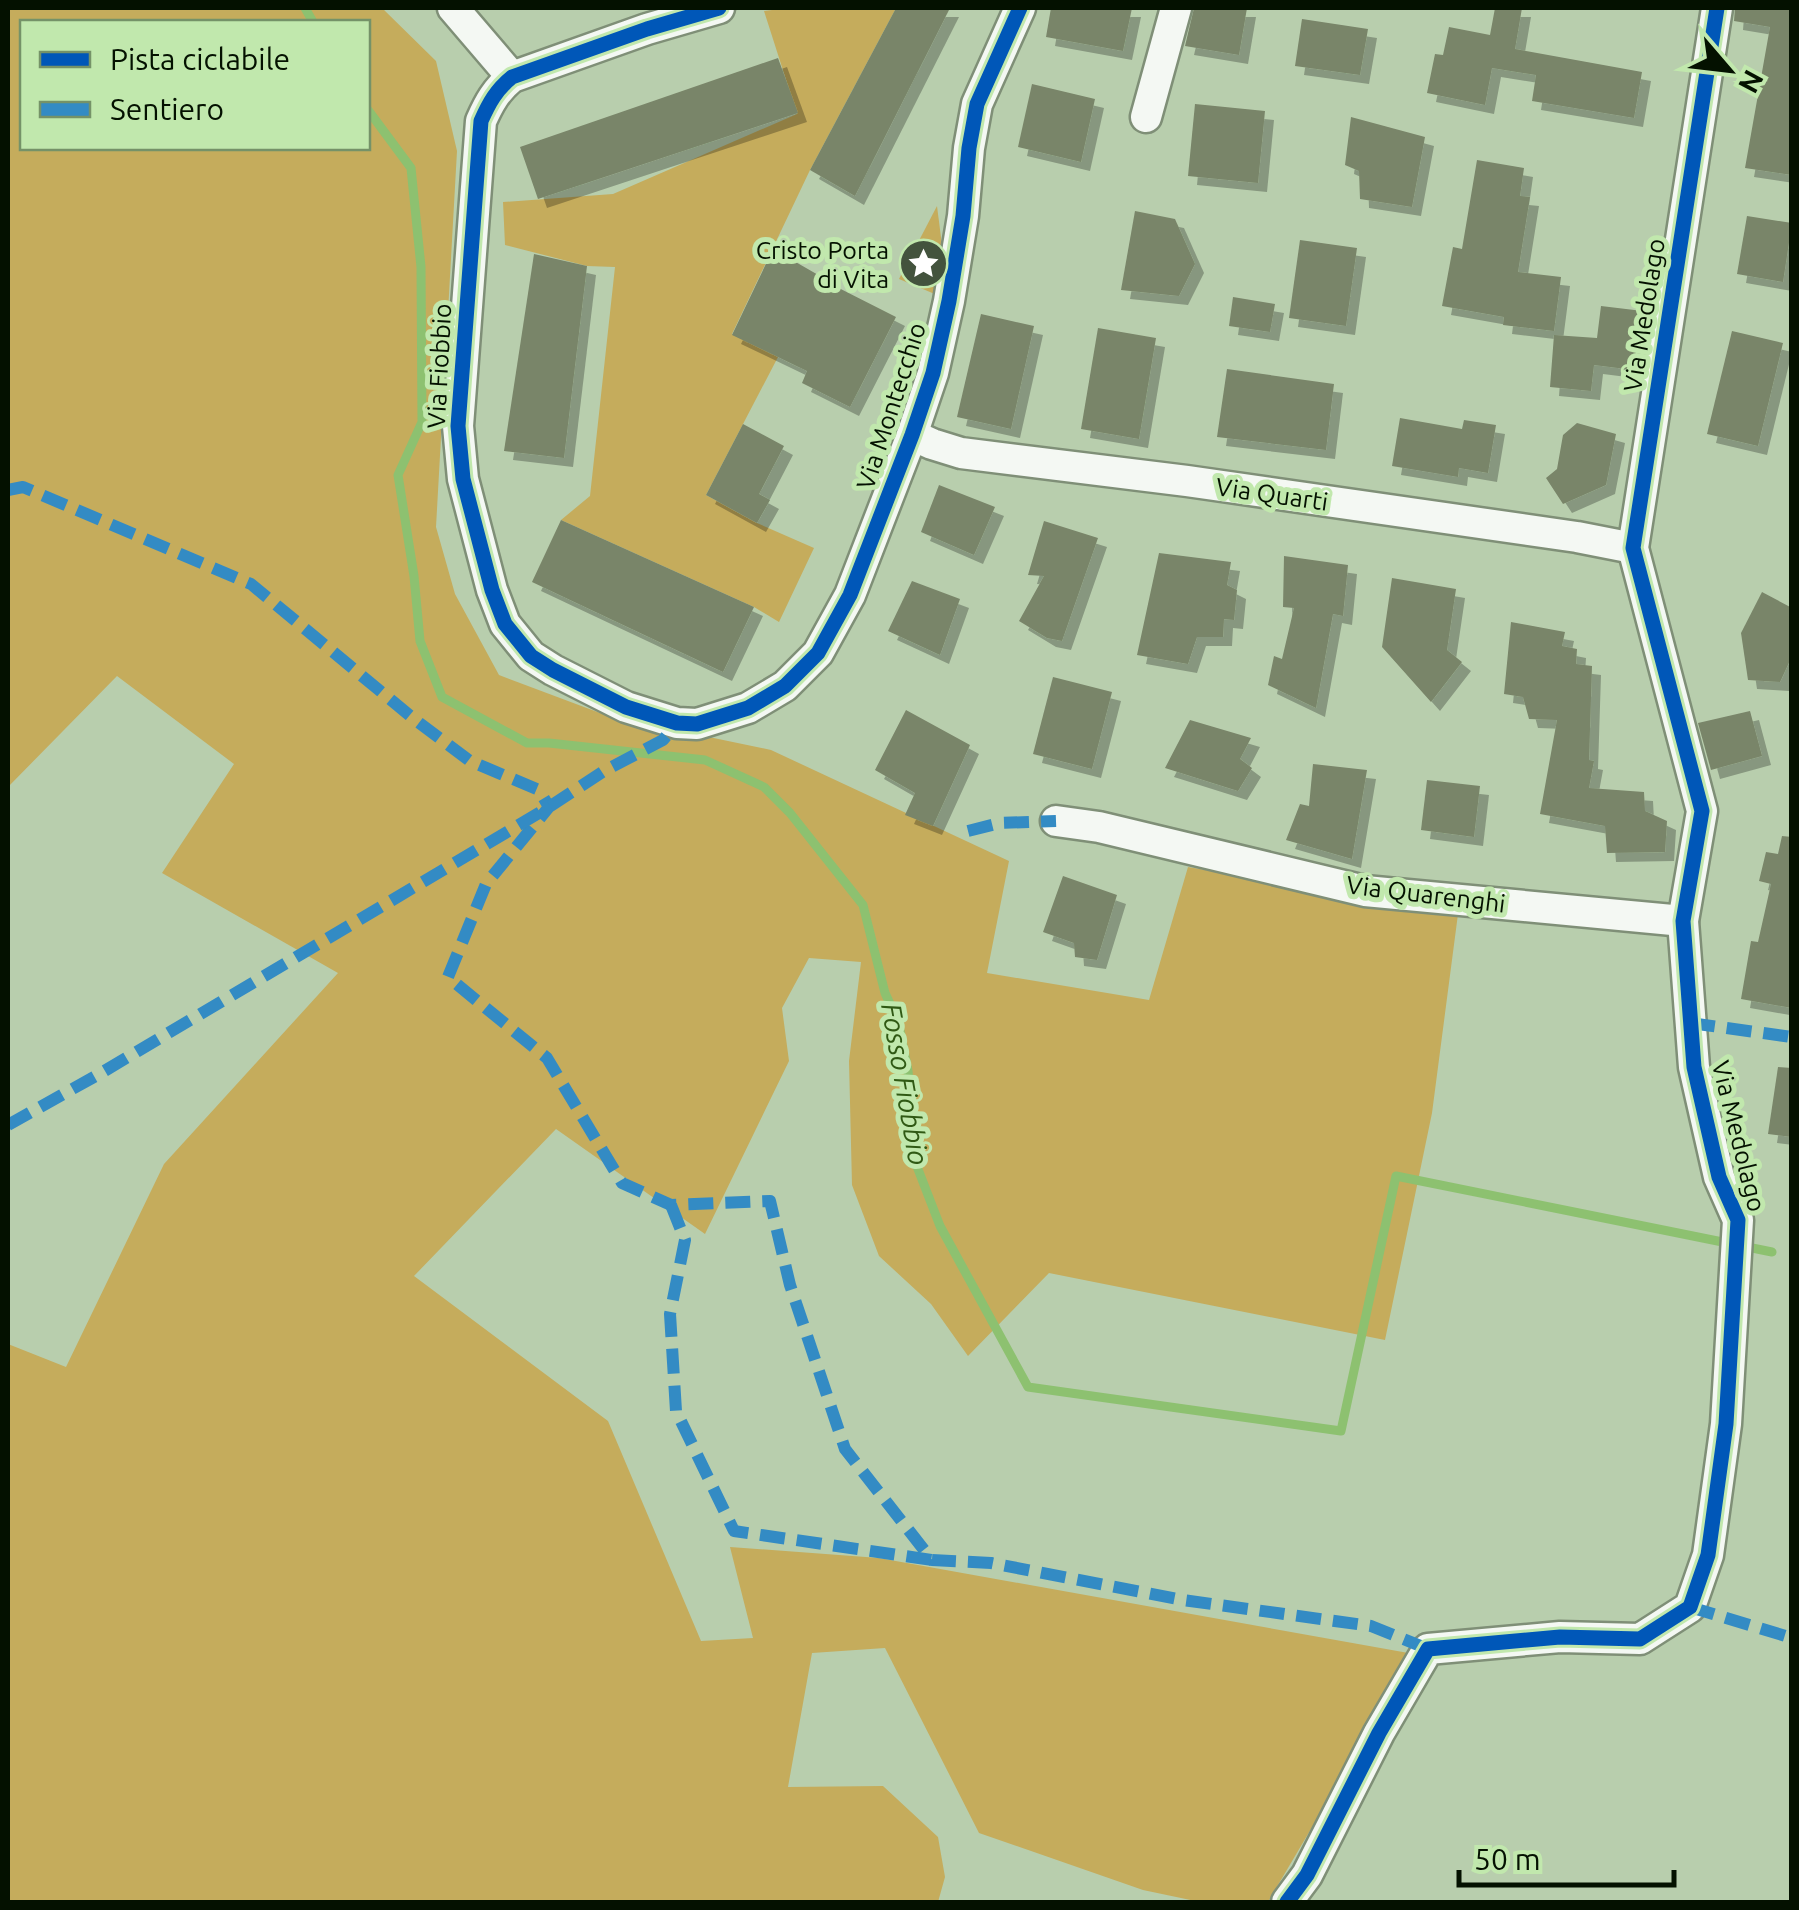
<svg xmlns="http://www.w3.org/2000/svg" width="1799" height="1910" font-family="Ubuntu,sans-serif">
  <style>
    .green { fill: #c5ac5c; fill-rule: evenodd }
    .lines { fill: none; stroke-linecap: round; stroke-linejoin: round }
    .stream { stroke: #8dc170; stroke-width: 9 }
    .building { fill: #798569; filter: url(#shadow) }
    .minor-casing { stroke: #7f8f77; stroke-width: 35 }
    .minor { stroke: #f4f8f3; stroke-width: 30 }
    .quiet { stroke: #338bc4; stroke-width: 12; stroke-dasharray: 25 12; stroke-linecap: butt }
    .cycleway-casing { stroke: #c1e8ad; stroke-width: 21 }
    .cycleway { stroke: #0057b8; stroke-width: 15 }
    .labels { text-anchor: middle; stroke-width: 10; stroke-linejoin: round; paint-order: stroke }
    .poi-label { font-size: 25px; fill: #041100; stroke: #c1e8ad; text-anchor: end }
    .street-label { font-size: 25px; fill: #041100; stroke: #c1e8ad }
    .water-label { font-size: 28px; font-style: italic; fill: #305914; stroke: #c1e8ad }
  </style>
  <defs>
    <filter id="shadow"><feDropShadow dx="9" dy="9" stdDeviation="0" flood-color="#0004"/></filter>
  </defs>
  <rect width="100%" height="100%" fill="#b8cead"/>
  <!-- green -->
  <g class="green">
    <path d="M8 8H382L436 61 457 151 436 527 455 594 499 675 608 716 771 750 1009 861 987 973 1149 1000 1188 867 1458 914 1432 1113 1385 1340 1049 1273 968 1356 931 1304 879 1256 852 1185 849 1061 861 962 809 958 782 1008 789 1061 705 1234 556 1129 414 1276 608 1421 701 1641 753 1638 730 1547 879 1558 1414 1654 1268 1902H1200L1143 1890 979 1833 885 1648 812 1653 788 1787 883 1786 938 1837 945 1877 938 1902H8V1344L66 1367 164 1164 338 973 162 873 234 764 117 676 8 787ZM22 22H368V148H22Z"/>
    <polygon points="788,8 896,8 810,170 732,334 778,357 706,495 757,523 814,548 779,622 754,607 561,520 590,496 615,267 587,266 505,245 503,202 613,194 797,114 764,11"/>
    <polygon points="937,206 949,300 899,279"/>
  </g>
  <g class="lines">
    <!-- stream -->
    <g class="stream">
      <polyline points="305,8 313,22"/>
      <polyline points="368,110 411,168 421,267 422,422 398,475 414,576 420,641 442,697 527,743 549,743 705,760 764,787 790,813 863,905 885,993 898,1021 908,1071 916,1164 940,1226 1028,1387 1341,1431 1396,1176 1772,1252"/>
    </g>
  </g>
  <!-- building -->
  <g class="building">
    <polygon points="896,8 950,8 855,196 810,170"/>
    <polygon points="1051,8 1132,8 1123,51 1046,37"/>
    <polygon points="1194,8 1247,8 1239,55 1185,46"/>
    <polygon points="1495,8 1522,8 1515,49 1642,72 1634,118 1532,101 1536,75 1492,68 1485,105 1427,93 1435,54 1443,55 1449,27 1490,35"/>
    <polygon points="1735,8 1792,8 1792,175 1745,168 1770,27 1734,21"/>
    <polygon points="1302,19 1368,29 1360,75 1295,66"/>
    <polygon points="778,58 798,113 538,199 520,147"/>
    <polygon points="1032,84 1095,99 1081,162 1018,147"/>
    <polygon points="1195,104 1265,111 1258,183 1188,176"/>
    <polygon points="1351,117 1425,137 1412,207 1360,199 1359,171 1345,165"/>
    <polygon points="1477,160 1524,168 1520,196 1530,197 1518,272 1561,277 1554,331 1503,325 1504,317 1442,306 1453,247 1462,249"/>
    <polygon points="1135,211 1175,219 1195,264 1179,296 1121,290"/>
    <polygon points="1747,216 1792,223 1783,282 1737,274"/>
    <polygon points="1300,240 1357,248 1346,326 1289,318"/>
    <polygon points="773,249 820,276 819,278 896,317 850,407 802,383 807,371 732,335"/>
    <polygon points="534,254 587,266 564,458 504,451"/>
    <polygon points="1233,297 1275,304 1270,332 1229,326"/>
    <polygon points="1601,306 1651,312 1642,371 1594,365 1591,391 1550,387 1554,335 1597,338"/>
    <polygon points="981,314 1034,326 1011,429 957,417"/>
    <polygon points="1098,328 1156,338 1139,439 1081,429"/>
    <polygon points="1732,331 1783,343 1758,446 1707,434"/>
    <polygon points="1227,369 1334,384 1326,450 1217,437"/>
    <polygon points="1400,418 1462,429 1464,420 1496,425 1488,473 1459,468 1458,477 1392,466"/>
    <polygon points="1577,423 1616,434 1606,485 1563,504 1546,478 1557,469 1563,435"/>
    <polygon points="743,424 784,446 759,494 770,500 757,523 706,495"/>
    <polygon points="939,485 995,507 974,555 921,532"/>
    <polygon points="561,520 754,607 723,672 532,582"/>
    <polygon points="1044,521 1098,538 1062,641 1047,638 1019,621 1044,576 1028,575"/>
    <polygon points="1159,553 1231,562 1227,585 1237,590 1234,620 1224,619 1223,637 1197,637 1188,664 1137,655"/>
    <polygon points="1284,556 1348,565 1343,616 1333,614 1316,708 1268,685 1274,656 1282,659 1294,608 1283,607"/>
    <polygon points="1392,578 1456,589 1447,650 1462,662 1431,702 1382,647"/>
    <polygon points="912,581 960,599 940,655 888,631"/>
    <polygon points="1762,592 1792,608 1792,656 1780,682 1748,680 1741,633"/>
    <polygon points="1511,622 1565,632 1562,646 1577,649 1576,664 1592,666 1589,760 1594,761 1589,788 1644,792 1645,811 1667,821 1665,852 1607,853 1605,826 1540,814 1557,720 1529,719 1523,697 1504,694"/>
    <polygon points="1053,677 1112,692 1092,769 1033,754"/>
    <polygon points="906,710 970,745 933,826 905,815 915,793 875,770"/>
    <polygon points="1750,711 1762,756 1711,770 1698,723"/>
    <polygon points="1190,720 1251,738 1240,759 1252,768 1238,791 1165,768"/>
    <polygon points="1313,764 1367,770 1352,859 1286,840 1300,804 1309,806"/>
    <polygon points="1427,780 1480,786 1474,837 1421,830"/>
    <polygon points="1782,836 1792,837 1792,1008 1741,999 1751,941 1758,942 1771,884 1759,881 1766,852 1778,854"/>
    <polygon points="1063,876 1117,895 1097,960 1075,957 1074,943 1043,932"/>
    <polygon points="1778,1067 1792,1068 1792,1137 1768,1134"/>
  </g>
  <g class="lines">
    <defs>
      <g id="minor">
        <polyline points="453,8 512,77"/>
        <path d="M719 8 647 29 512 77C496 90 489 103 481 121L458 426 463 479 492 590 505 624 531 656 553 670 626 707 677 723 697 724 748 708 785 686 818 653 850 595 912 435 933 373 949 301 963 216 969 148 977 104 1020 8"/>
        <polyline points="1146,117 1176,8"/>
        <polyline points="912,435 932,444 961,453 1187,481 1577,537 1633,548"/>
        <polyline points="1056,821 1099,827 1365,891 1683,921"/>
        <polyline points="1287,1902 1307,1875 1379,1733 1428,1649 1560,1637 1640,1639 1690,1607 1708,1555 1726,1424 1738,1220 1719,1177 1694,1067 1683,921 1702,811 1633,548 1717,8"/>
      </g>
    </defs>
    <!-- minor casing -->
    <use href="#minor" class="minor-casing"/>
    <!-- minor -->
    <use href="#minor" class="minor"/>
    <!-- quiet -->
    <g class="quiet">
      <polyline points="8,490 23,487 251,584 414,719 470,761 539,790 549,807 486,884 448,977 547,1058 622,1183 671,1205 770,1201 790,1285 845,1449 932,1560 991,1563 1183,1600 1371,1626 1428,1649"/>
      <polyline points="968,831 1000,823 1056,821"/>
      <polyline points="1690,1023 1792,1037"/>
      <polyline points="8,1125 101,1073 549,807 604,771 663,740 677,723"/>
      <polyline points="671,1205 685,1240 670,1314 676,1411 734,1531 932,1560"/>
      <polyline points="1690,1607 1792,1638"/>
    </g>
    <defs>
      <g id="cycleway">
        <path d="M719 8 647 29 512 77C496 90 489 103 481 121L458 426 463 479 492 590 505 624 531 656 553 670 626 707 677 723 697 724 748 708 785 686 818 653 850 595 912 435 933 373 949 301 963 216 969 148 977 104 1020 8"/>
        <polyline points="1287,1902 1307,1875 1379,1733 1428,1649 1560,1637 1640,1639 1690,1607 1708,1555 1726,1424 1738,1220 1719,1177 1694,1067 1683,921 1702,811 1633,548 1717,8"/>
      </g>
    </defs>
    <!-- cycleway casing -->
    <use href="#cycleway" class="cycleway-casing"/>
    <!-- cycleway -->
    <use href="#cycleway" class="cycleway"/>
  </g>
  <!-- icons -->
  <defs>
    <symbol id="sight-disc" viewBox="-11 -11 22 22"><circle r="9.5" fill="#43533d" stroke="#c1e8ad"/><path d="M0-6L1.8-2.2L6-1.7L2.9 1.2L3.7 5.4L0 3.3L-3.7 5.4L-2.9 1.2L-6-1.7L-1.8-2.2Z" fill="#fff"/></symbol>
  </defs>
  <g fill-rule="evenodd">
    <use href="#sight-disc" x="896" y="236" width="55" height="55"/>
  </g>
  <g class="labels">
    <!-- poi labels -->
    <g class="poi-label">
      <text x="889" y="259">Cristo Porta<tspan x="889" dy="29">di Vita</tspan></text>
    </g>
    <!-- street labels -->
    <g class="street-label">
      <text transform="translate(1644 315) rotate(-81)" y="9">Via Medolago</text>
      <text transform="translate(439 366) rotate(-87)" y="9">Via Fiobbio</text>
      <text transform="translate(891 406) rotate(-72)" y="9">Via Montecchio</text>
      <text transform="translate(1272 494) rotate(8)" y="9">Via Quarti</text>
      <text transform="translate(1426 894) rotate(7)" y="9">Via Quarenghi</text>
      <text transform="translate(1739 1136) rotate(76)" y="9">Via Medolago</text>
    </g>
    <!-- water labels -->
    <g class="water-label">
      <text transform="translate(905 1084) rotate(80)" y="10">Fosso Fiobbio</text>
    </g>
  </g>
  <!-- border -->
  <rect width="1799" height="1910" fill="none" stroke="#041100" stroke-width="20"/>
  <!-- legend -->
  <rect x="20" y="20" width="350" height="130" fill="#c1e8ad" stroke="#759268" stroke-width="2.5"/>
  <rect x="40" y="52" width="50" height="15" fill="#0057b8" stroke="#759268" stroke-width="2.5"/>
  <text x="110" y="70" font-size="30" fill="#041100">Pista ciclabile</text>
  <rect x="40" y="102" width="50" height="15" fill="#338bc4" stroke="#759268" stroke-width="2.5"/>
  <text x="110" y="120" font-size="30" fill="#041100">Sentiero</text>
  <!-- north arrow -->
  <g transform="translate(1729 70) rotate(118)" stroke="#c1e8ad" stroke-width="8" paint-order="stroke">
  <path d="M0-8L18 38L0 25L-18 38Z" fill="#041100"/>
  <text y="-15" font-size="28" font-weight="bold" text-anchor="middle" fill="#041100">N</text>
  </g>
  <!-- scale -->
  <path d="M1459 1870v15h215v-15" fill="none" stroke="#041100" stroke-width="5"/>
  <text x="1474" y="1870" font-size="30" fill="#041100" stroke="#c1e8ad" stroke-width="8" paint-order="stroke">50 m</text>
</svg>
